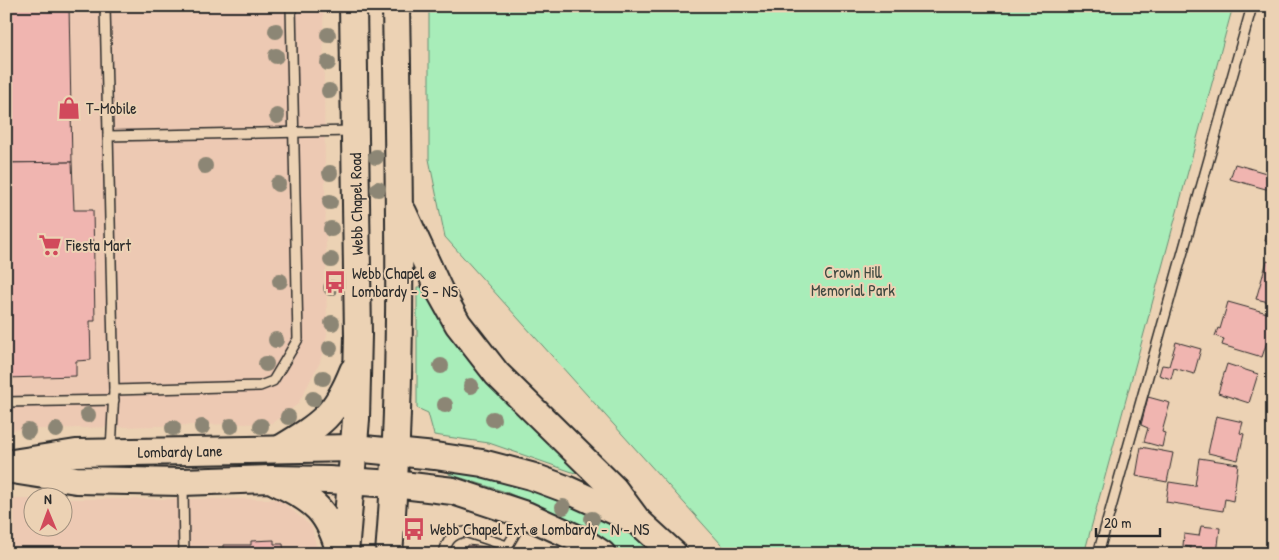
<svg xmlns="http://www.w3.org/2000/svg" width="1279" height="560" font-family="'Patrick Hand',sans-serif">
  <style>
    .built { fill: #edc9b3 }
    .green { fill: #a8edb9; stroke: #6a8c72 }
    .building { fill: #f0b5b0; stroke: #2b2b2b }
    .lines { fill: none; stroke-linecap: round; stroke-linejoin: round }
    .lane-casing { stroke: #2b2b2b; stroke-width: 12 }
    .secondary-casing { stroke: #2b2b2b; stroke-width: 30 }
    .lane { stroke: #ecd2b4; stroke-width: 9 }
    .secondary { stroke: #ecd2b4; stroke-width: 26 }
    .tree { fill: #8c8674 }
    .labels { text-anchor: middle; stroke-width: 4; stroke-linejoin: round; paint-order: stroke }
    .poi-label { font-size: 16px; fill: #2b2b2b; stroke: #ecd2b4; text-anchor: start }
    .street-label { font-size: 16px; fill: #2b2b2b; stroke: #ecd2b4 }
    .park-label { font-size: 16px; fill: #3e4840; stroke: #ecd2b4 }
  </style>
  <rect width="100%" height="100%" fill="#ecd2b4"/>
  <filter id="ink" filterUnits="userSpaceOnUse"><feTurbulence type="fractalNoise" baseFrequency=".02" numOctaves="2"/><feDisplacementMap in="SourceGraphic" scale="10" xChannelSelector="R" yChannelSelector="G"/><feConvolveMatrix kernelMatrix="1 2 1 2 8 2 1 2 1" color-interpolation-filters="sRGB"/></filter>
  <g filter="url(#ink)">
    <!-- built -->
    <g class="built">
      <polygon points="6,6 323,6 327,335 320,362 298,404 272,423 6,430"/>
      <polygon points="6,499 32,499 32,528 62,528 63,499 279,499 312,527 318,554 6,554"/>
    </g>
    <!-- green -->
    <g class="green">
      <polygon points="429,6 1233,6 1084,554 730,554 445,237 429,159"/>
      <polygon points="417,287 427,287 458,345 577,468 575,473 489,443 434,435 428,413 417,408"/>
      <polygon points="449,471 482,475 597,511 657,554 625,554 572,521 506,492 449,474"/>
    </g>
    <!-- building -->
    <g class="building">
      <polygon points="6,6 69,6 72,162 6,163"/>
      <polygon points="72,162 74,210 93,210 95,321 90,321 91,360 76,361 76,376 6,378 6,163"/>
      <polygon points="1235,164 1273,175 1273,191 1230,179"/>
      <polygon points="1273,211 1273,243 1265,241"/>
      <polygon points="1267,261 1273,263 1273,303 1256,299"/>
      <polygon points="1228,302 1271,314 1267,326 1273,328 1273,336 1271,343 1267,342 1262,357 1222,345 1224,339 1215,336 1218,328 1220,329"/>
      <polygon points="1176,342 1201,349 1194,374 1174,368 1171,379 1159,375 1162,365 1169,366"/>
      <polygon points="1227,364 1258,374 1249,403 1218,393"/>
      <polygon points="1148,397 1170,403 1162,432 1165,433 1162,447 1144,442 1148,428 1141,425"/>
      <polygon points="1216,416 1243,422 1240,433 1244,434 1238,460 1208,453"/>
      <polygon points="1141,447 1173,453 1167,482 1136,476"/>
      <polygon points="1199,458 1238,464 1233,501 1225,499 1223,511 1166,502 1169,482 1195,486"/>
      <polygon points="1201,526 1220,528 1217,554 1190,554 1191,547 1183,546 1184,534 1199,536"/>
      <polygon points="274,540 274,544 283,544 284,554 223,554 223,545 251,545 251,541"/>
      <polygon points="467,545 488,547 488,554 466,554"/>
      <polygon points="961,550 987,550 987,554 960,554"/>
    </g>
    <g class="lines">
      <defs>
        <g id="lane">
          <polyline points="105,6 114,390 111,451"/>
          <polyline points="108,136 352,131"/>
          <polyline points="114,390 260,386 273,381 298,339 291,6"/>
          <polyline points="6,402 114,400"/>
          <polyline points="183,484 184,554"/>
          <path d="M444 554C446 541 452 534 465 532L507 546"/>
          <polyline points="503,554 524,518"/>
          <polyline points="1098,554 1252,6"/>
        </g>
        <g id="secondary">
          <polyline points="403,212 439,290 458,324 497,374 614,489 637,520"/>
          <path d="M280 449C321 424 335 416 353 371"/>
          <polyline points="6,464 76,453 354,448 435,456 482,463 531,476 566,489 639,522 674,554"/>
          <polyline points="12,470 76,480 182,482 271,479 329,480 394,484 453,491 526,515 581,540 602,554"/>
          <path d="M276 482C314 500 329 511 340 554"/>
          <polyline points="345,554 356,419 358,335 353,6"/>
          <path d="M389 554C404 372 399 189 396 6"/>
        </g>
      </defs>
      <!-- lane casing -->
      <use href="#lane" class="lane-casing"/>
      <!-- secondary casing -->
      <use href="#secondary" class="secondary-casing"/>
      <!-- lane -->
      <use href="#lane" class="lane"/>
      <!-- secondary -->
      <use href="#secondary" class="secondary"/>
    </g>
    <!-- trees -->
    <g class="tree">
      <circle cx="276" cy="31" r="8"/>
      <circle cx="328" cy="35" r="8"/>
      <circle cx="276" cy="56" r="8"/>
      <circle cx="328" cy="63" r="8"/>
      <circle cx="329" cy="91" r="8"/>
      <circle cx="277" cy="116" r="8"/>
      <circle cx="376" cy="157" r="8"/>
      <circle cx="205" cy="166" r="8"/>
      <circle cx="330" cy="173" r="8"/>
      <circle cx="278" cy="184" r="8"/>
      <circle cx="378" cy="189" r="8"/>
      <circle cx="330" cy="202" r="8"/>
      <circle cx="331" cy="229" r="8"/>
      <circle cx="331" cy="260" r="8"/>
      <circle cx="280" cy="281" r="8"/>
      <circle cx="331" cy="288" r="8"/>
      <circle cx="332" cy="323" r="8"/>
      <circle cx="276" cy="340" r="8"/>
      <circle cx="330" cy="348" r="8"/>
      <circle cx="266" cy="364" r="8"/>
      <circle cx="441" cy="366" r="8"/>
      <circle cx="323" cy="378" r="8"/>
      <circle cx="471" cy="386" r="8"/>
      <circle cx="313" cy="399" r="8"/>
      <circle cx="445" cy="405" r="8"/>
      <circle cx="88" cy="415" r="8"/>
      <circle cx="288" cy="417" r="8"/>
      <circle cx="493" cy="419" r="8"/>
      <circle cx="231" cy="426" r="8"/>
      <circle cx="261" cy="426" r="8"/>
      <circle cx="202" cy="427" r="8"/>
      <circle cx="173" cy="428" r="8"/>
      <circle cx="56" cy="430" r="8"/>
      <circle cx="28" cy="431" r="8"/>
      <circle cx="563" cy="507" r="8"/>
      <circle cx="592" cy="519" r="8"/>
    </g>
  </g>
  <!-- icons -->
  <defs>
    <symbol id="shop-bare" viewBox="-9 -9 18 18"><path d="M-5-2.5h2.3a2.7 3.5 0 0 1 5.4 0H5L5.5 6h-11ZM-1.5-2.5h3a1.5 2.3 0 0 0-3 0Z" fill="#d1495b" stroke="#ecd2b4" stroke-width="2.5" paint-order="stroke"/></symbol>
    <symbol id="supermarket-bare" viewBox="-9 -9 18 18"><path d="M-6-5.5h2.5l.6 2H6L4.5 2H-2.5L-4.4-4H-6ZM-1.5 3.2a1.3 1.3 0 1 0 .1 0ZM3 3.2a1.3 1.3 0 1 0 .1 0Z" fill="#d1495b" stroke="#ecd2b4" stroke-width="2.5" paint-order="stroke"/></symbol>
    <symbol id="bus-bare" viewBox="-9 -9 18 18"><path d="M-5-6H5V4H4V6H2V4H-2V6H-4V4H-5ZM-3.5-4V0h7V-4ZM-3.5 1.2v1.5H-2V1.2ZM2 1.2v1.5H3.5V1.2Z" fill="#d1495b" stroke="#ecd2b4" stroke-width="2.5" paint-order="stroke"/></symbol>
  </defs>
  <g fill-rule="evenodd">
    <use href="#shop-bare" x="53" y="92" width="32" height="32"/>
    <use href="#supermarket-bare" x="34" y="229" width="32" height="32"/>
    <use href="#bus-bare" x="319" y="266" width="32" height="32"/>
    <use href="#bus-bare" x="398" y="513" width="32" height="32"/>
  </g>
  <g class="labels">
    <!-- poi labels -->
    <g class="poi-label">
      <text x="86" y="114">T-Mobile</text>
      <text x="66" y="251">Fiesta Mart</text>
      <text x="352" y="279">Webb Chapel @<tspan x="352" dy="18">Lombardy - S - NS</tspan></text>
      <text x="430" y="535">Webb Chapel Ext @ Lombardy - N - NS</text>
    </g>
    <!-- street labels -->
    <g class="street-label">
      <text transform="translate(356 204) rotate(-91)" y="6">Webb Chapel Road</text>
      <text transform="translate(180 451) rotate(-1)" y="6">Lombardy Lane</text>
    </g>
    <!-- park labels -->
    <g class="park-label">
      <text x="853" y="278">Crown Hill<tspan x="853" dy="18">Memorial Park</tspan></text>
    </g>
  </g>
  <!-- margin -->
  <rect width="1279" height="560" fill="none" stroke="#ecd2b4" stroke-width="25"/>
  <rect x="12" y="12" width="1254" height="535" fill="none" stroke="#2b2b2b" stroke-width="2" filter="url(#ink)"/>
  <!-- north arrow -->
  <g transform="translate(48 512) rotate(359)"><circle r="24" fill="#ecd2b4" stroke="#9f8f7d"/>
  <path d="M0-4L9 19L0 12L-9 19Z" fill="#d1495b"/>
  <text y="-8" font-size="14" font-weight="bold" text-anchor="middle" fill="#2b2b2b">N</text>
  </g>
  <!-- scale -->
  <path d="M1096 528v8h64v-8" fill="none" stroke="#2b2b2b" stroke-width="2.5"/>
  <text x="1104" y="528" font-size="15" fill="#2b2b2b" stroke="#ecd2b4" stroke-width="4" paint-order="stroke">20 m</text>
</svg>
